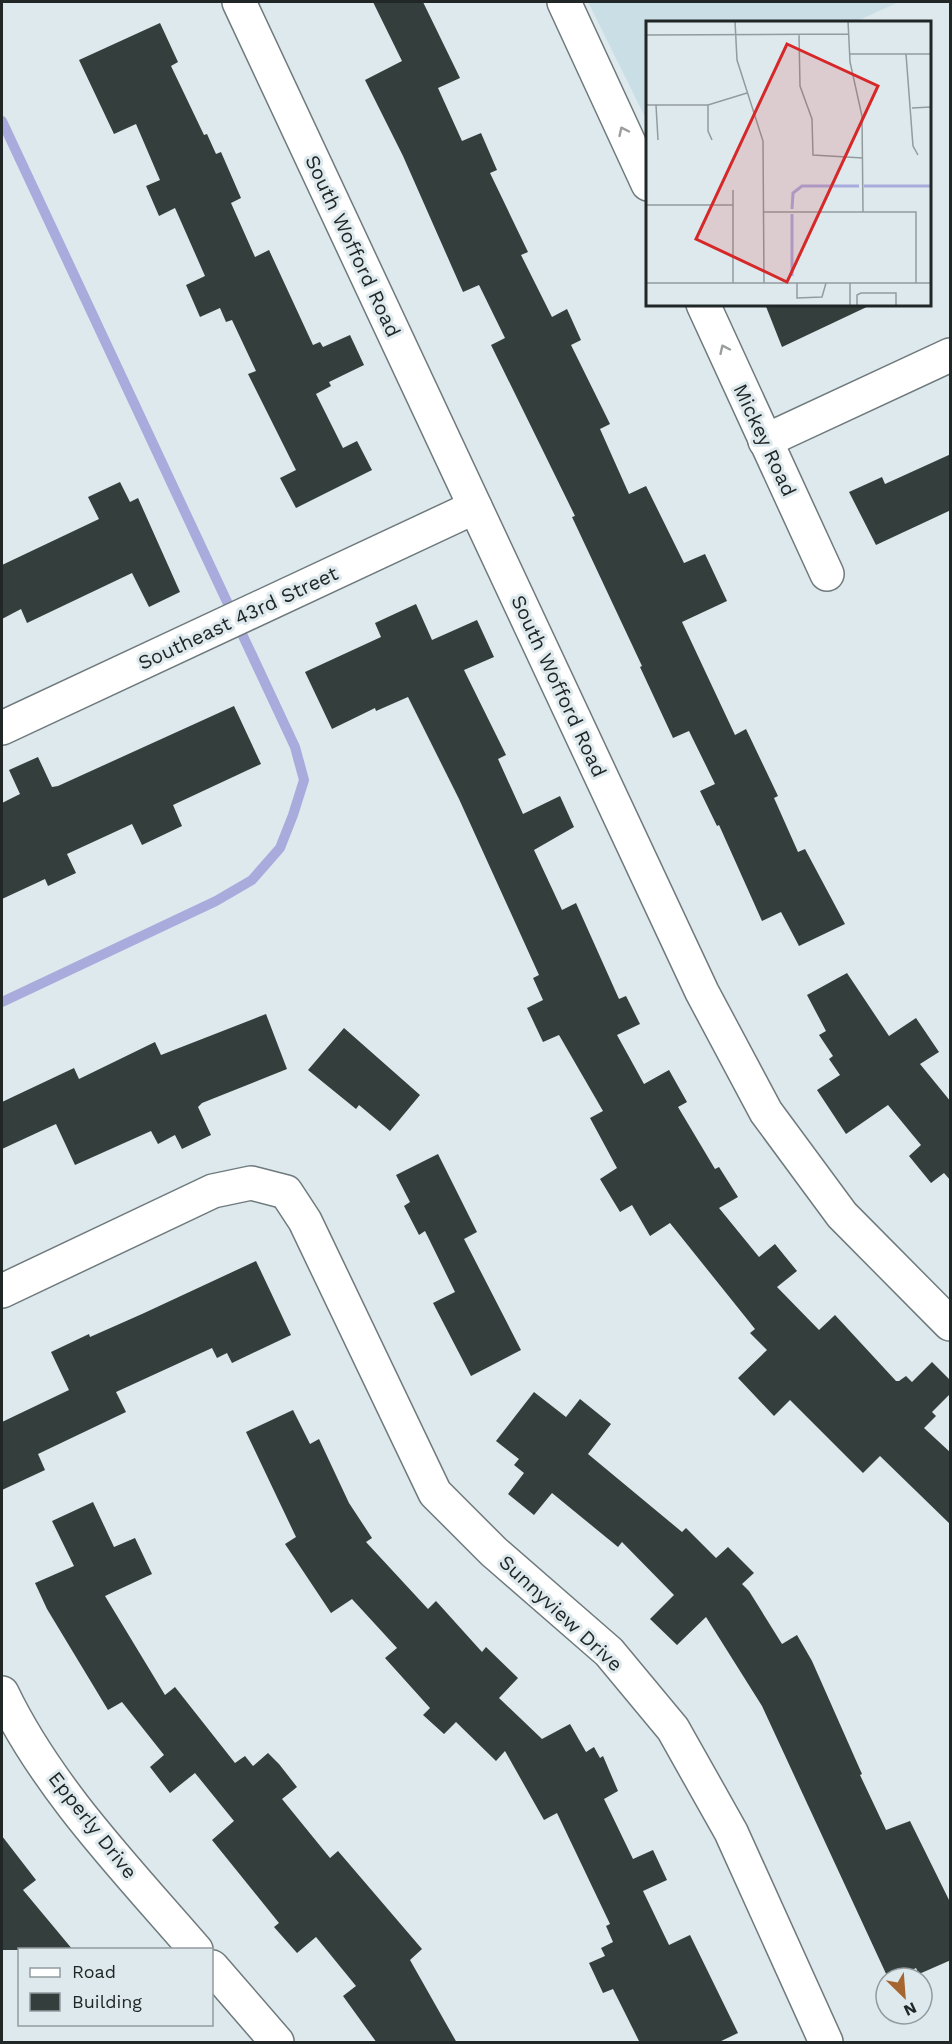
<svg xmlns="http://www.w3.org/2000/svg" width="952" height="2044" font-family="'Work Sans',sans-serif">
  <style>
    .built { fill: #cadfe5 }
    .lines { fill: none; stroke-linecap: round; stroke-linejoin: round }
    .stream { stroke: #aaabdd; stroke-width: 10 }
    .building { fill: #343e3d }
    .minor-casing { stroke: #6f7a7d; stroke-width: 36 }
    .minor { stroke: #fff; stroke-width: 33 }
    .oneway { stroke: #9b9d9e }
    .labels { text-anchor: middle; stroke-width: 6; stroke-linejoin: round; paint-order: stroke }
    .street-label { font-size: 20px; fill: #212627; stroke: #dde9ed }
    .inset-river { fill: none; stroke: #aaabdd; stroke-width: 3 }
    .inset-road { fill: none; stroke: #929b9e; stroke-width: 1.5 }
    .view { fill: #d62828; fill-opacity: 0.15; stroke: #d62828; stroke-width: 3 }
    .inset-edge { fill: none; stroke: #212627; stroke-width: 3 }
  </style>
  <rect width="100%" height="100%" fill="#dde9ed"/>
  <!-- built -->
  <polygon class="built" points="588,2 899,2 855,22 648,22 647,121"/>
  <g class="lines">
    <!-- stream -->
    <polyline class="stream" points="2,121 295,747 304,780 293,815 280,848 252,880 216,901 2,1002"/>
  </g>
  <!-- building -->
  <g class="building">
    <polygon points="373,2 423,2 460,78 438,88 462,141 481,133 497,170 490,173 528,252 521,255 552,317 567,309 581,340 571,345 610,424 600,429 629,494 646,486 684,563 705,554 727,601 682,622 735,735 746,729 778,796 774,798 798,852 805,849 845,924 799,946 781,912 762,921 719,825 717,826 700,791 715,784 689,731 673,738 640,667 642,666 572,517 575,516 491,345 505,338 479,285 463,292 403,156 365,80 402,61"/>
    <polygon points="160,23 178,62 171,66 204,135 207,134 216,154 221,152 241,198 231,203 255,257 269,250 313,345 320,342 323,347 350,335 364,365 329,382 331,386 316,394 343,448 357,441 372,470 296,508 280,478 296,470 248,374 256,371 232,320 226,322 220,308 200,317 186,285 205,276 175,208 159,216 146,186 160,180 136,124 114,134 79,60"/>
    <polygon points="765,304 873,304 782,347"/>
    <polygon points="951,454 951,510 876,545 849,492 882,477 885,484"/>
    <polygon points="120,482 130,502 138,498 180,592 149,607 132,573 27,623 21,609 2,619 2,565 99,519 88,497"/>
    <polygon points="416,604 432,640 477,620 494,657 464,670 506,755 498,759 523,814 560,796 574,827 534,850 562,910 576,903 619,999 626,996 640,1024 617,1035 644,1084 669,1070 687,1102 678,1107 715,1169 719,1167 738,1197 719,1208 759,1257 775,1244 797,1271 777,1287 819,1330 835,1315 896,1381 899,1381 906,1376 912,1382 932,1362 951,1381 951,1393 932,1412 936,1416 924,1428 951,1453 951,1525 880,1456 863,1473 790,1400 774,1416 738,1378 767,1350 750,1333 755,1329 670,1223 650,1236 632,1205 620,1212 600,1179 617,1168 590,1118 603,1111 559,1035 543,1042 527,1008 543,1000 533,978 539,975 459,799 408,697 376,711 375,708 332,729 305,672 381,637 375,623"/>
    <polygon points="234,706 261,764 173,805 182,826 142,845 132,824 67,854 76,873 48,886 45,879 2,899 2,803 20,794 9,770 38,757 52,787 58,786"/>
    <polygon points="847,973 889,1036 916,1018 939,1052 920,1064 951,1102 951,1181 944,1173 931,1183 909,1156 921,1145 888,1105 846,1134 817,1090 840,1075 829,1059 833,1056 819,1035 826,1031 807,995"/>
    <polygon points="266,1014 287,1069 202,1103 198,1107 211,1135 182,1149 175,1135 158,1144 151,1131 75,1165 56,1124 2,1149 2,1102 74,1068 79,1079 155,1042 161,1055"/>
    <polygon points="344,1028 420,1095 390,1131 359,1105 356,1109 308,1070"/>
    <polygon points="438,1154 477,1232 464,1239 521,1350 471,1376 433,1303 455,1292 425,1231 419,1235 404,1206 410,1202 396,1175"/>
    <polygon points="256,1261 291,1335 232,1363 227,1353 217,1358 212,1348 116,1392 126,1412 38,1454 45,1470 2,1490 2,1422 69,1390 51,1352 89,1334 90,1337 142,1314"/>
    <polygon points="534,1392 566,1417 580,1399 611,1424 588,1454 682,1532 686,1528 716,1558 728,1547 754,1573 742,1584 749,1591 782,1644 797,1635 812,1661 862,1774 860,1775 886,1830 910,1821 951,1904 951,1960 919,1974 916,1968 895,1978 888,1978 762,1706 706,1617 677,1645 650,1619 674,1595 622,1542 618,1547 552,1493 534,1515 508,1494 524,1473 514,1465 519,1459 496,1441"/>
    <polygon points="293,1410 310,1444 319,1439 349,1503 372,1538 366,1542 428,1609 436,1601 482,1652 486,1647 518,1678 499,1698 542,1739 570,1724 586,1752 594,1747 600,1758 603,1756 618,1791 604,1799 633,1859 653,1850 667,1880 643,1891 669,1945 690,1935 738,2033 717,2043 640,2043 613,1989 603,1993 589,1963 605,1956 601,1948 613,1942 606,1926 610,1924 557,1813 544,1820 505,1751 496,1761 456,1722 444,1734 423,1715 430,1708 385,1658 397,1648 352,1599 331,1613 285,1544 296,1537 246,1432"/>
    <polygon points="93,1502 114,1547 135,1538 152,1574 105,1596 165,1695 175,1687 235,1763 245,1756 253,1766 268,1753 279,1764 297,1787 282,1799 330,1858 338,1851 422,1949 410,1960 457,2043 377,2043 343,1996 356,1986 316,1937 297,1953 274,1927 279,1923 212,1840 234,1821 195,1773 170,1793 150,1767 164,1755 122,1702 108,1710 47,1609 35,1583 74,1566 52,1521"/>
    <polygon points="2,1836 36,1880 23,1890 73,1950 2,1950"/>
  </g>
  <g class="lines">
    <defs>
      <g id="minor">
        <polyline points="239,2 702,992 766,1112 842,1215 950,1324"/>
        <polyline points="564,2 648,184"/>
        <polyline points="703,304 827,574"/>
        <polyline points="765,441 950,355"/>
        <polyline points="2,728 475,507"/>
        <polyline points="2,1291 213,1191 251,1183 286,1192 305,1221 435,1493 494,1552 609,1652 673,1729 731,1832 826,2042"/>
        <path d="M2 1693C48 1789 127 1870 196 1950"/>
        <polyline points="212,1967 277,2042"/>
      </g>
    </defs>
    <!-- minor casing -->
    <use href="#minor" class="minor-casing"/>
    <!-- minor -->
    <use href="#minor" class="minor"/>
  </g>
  <!-- one-way arrows -->
  <defs><path id="oneway-chevron" d="M-2-3.5L2.5 0L-2 3.5" fill="none" stroke-width="1.6" stroke-linecap="round" stroke-linejoin="round" transform="scale(1.5)"/></defs>
  <g class="oneway">
    <use href="#oneway-chevron" transform="translate(623 131) rotate(-115)"/>
    <use href="#oneway-chevron" transform="translate(724 349) rotate(-115)"/>
  </g>
  <g class="labels">
    <!-- street labels -->
    <g class="street-label">
      <text transform="translate(353 246) rotate(65)" y="7">South Wofford Road</text>
      <text transform="translate(765 440) rotate(65)" y="7">Mickey Road</text>
      <text transform="translate(238 618) rotate(-25)" y="7">Southeast 43rd Street</text>
      <text transform="translate(559 686) rotate(65)" y="7">South Wofford Road</text>
      <text transform="translate(561 1613) rotate(43)" y="7">Sunnyview Drive</text>
      <text transform="translate(93 1825) rotate(52)" y="7">Epperly Drive</text>
    </g>
  </g>
  <!-- overview -->
  <g transform="translate(646 21)">
    <rect width="285" height="285" fill="#dde9ed"/>
    <path class="inset-river" d="M218 165H285M146 188 147 172 156 165H213M146 193V255"/>
    <path class="inset-road" d="M89 0 91 39 117 120 118 262M202 0 204 41 216 95 217 191M153 13 154 65 166 98 167 134 217 137M0 14 203 13M203 33H285M260 33 267 125 272 134M0 84H62L101 72M10 84 12 119M62 84V110L66 119M266 87 285 86M0 184H87M118 191H270V262M0 262H285M87 262V169M151 262V277L176 276 180 262M204 285V262M211 285V274L215 272H250V285"/>
    <path class="view" d="M141 23 232 65 141 261 50 218Z"/>
    <rect width="285" height="285" class="inset-edge"/>
  </g>
  <!-- border -->
  <rect width="952" height="2044" fill="none" stroke="#212627" stroke-width="6"/>
  <!-- legend -->
  <rect x="18" y="1948" width="195" height="78" fill="#dde9ed" stroke="#929b9e" stroke-width="1.5"/>
  <rect x="30" y="1968" width="30" height="9" fill="#ffffff" stroke="#929b9e" stroke-width="1.5"/>
  <text x="72" y="1978" font-size="18" fill="#212627">Road</text>
  <rect x="30" y="1993" width="30" height="18" fill="#343e3d" stroke="#929b9e" stroke-width="1.5"/>
  <text x="72" y="2008" font-size="18" fill="#212627">Building</text>
  <!-- north arrow -->
  <g transform="translate(904 1996) rotate(155)"><circle r="28" fill="#dde9ed" stroke="#929b9e" stroke-width="1.5"/>
  <path d="M0-4.5L10 22L0 15L-10 22Z" fill="#a66530"/>
  <text y="-9" font-size="16" font-weight="bold" text-anchor="middle" fill="#212627">N</text>
  </g>
</svg>
